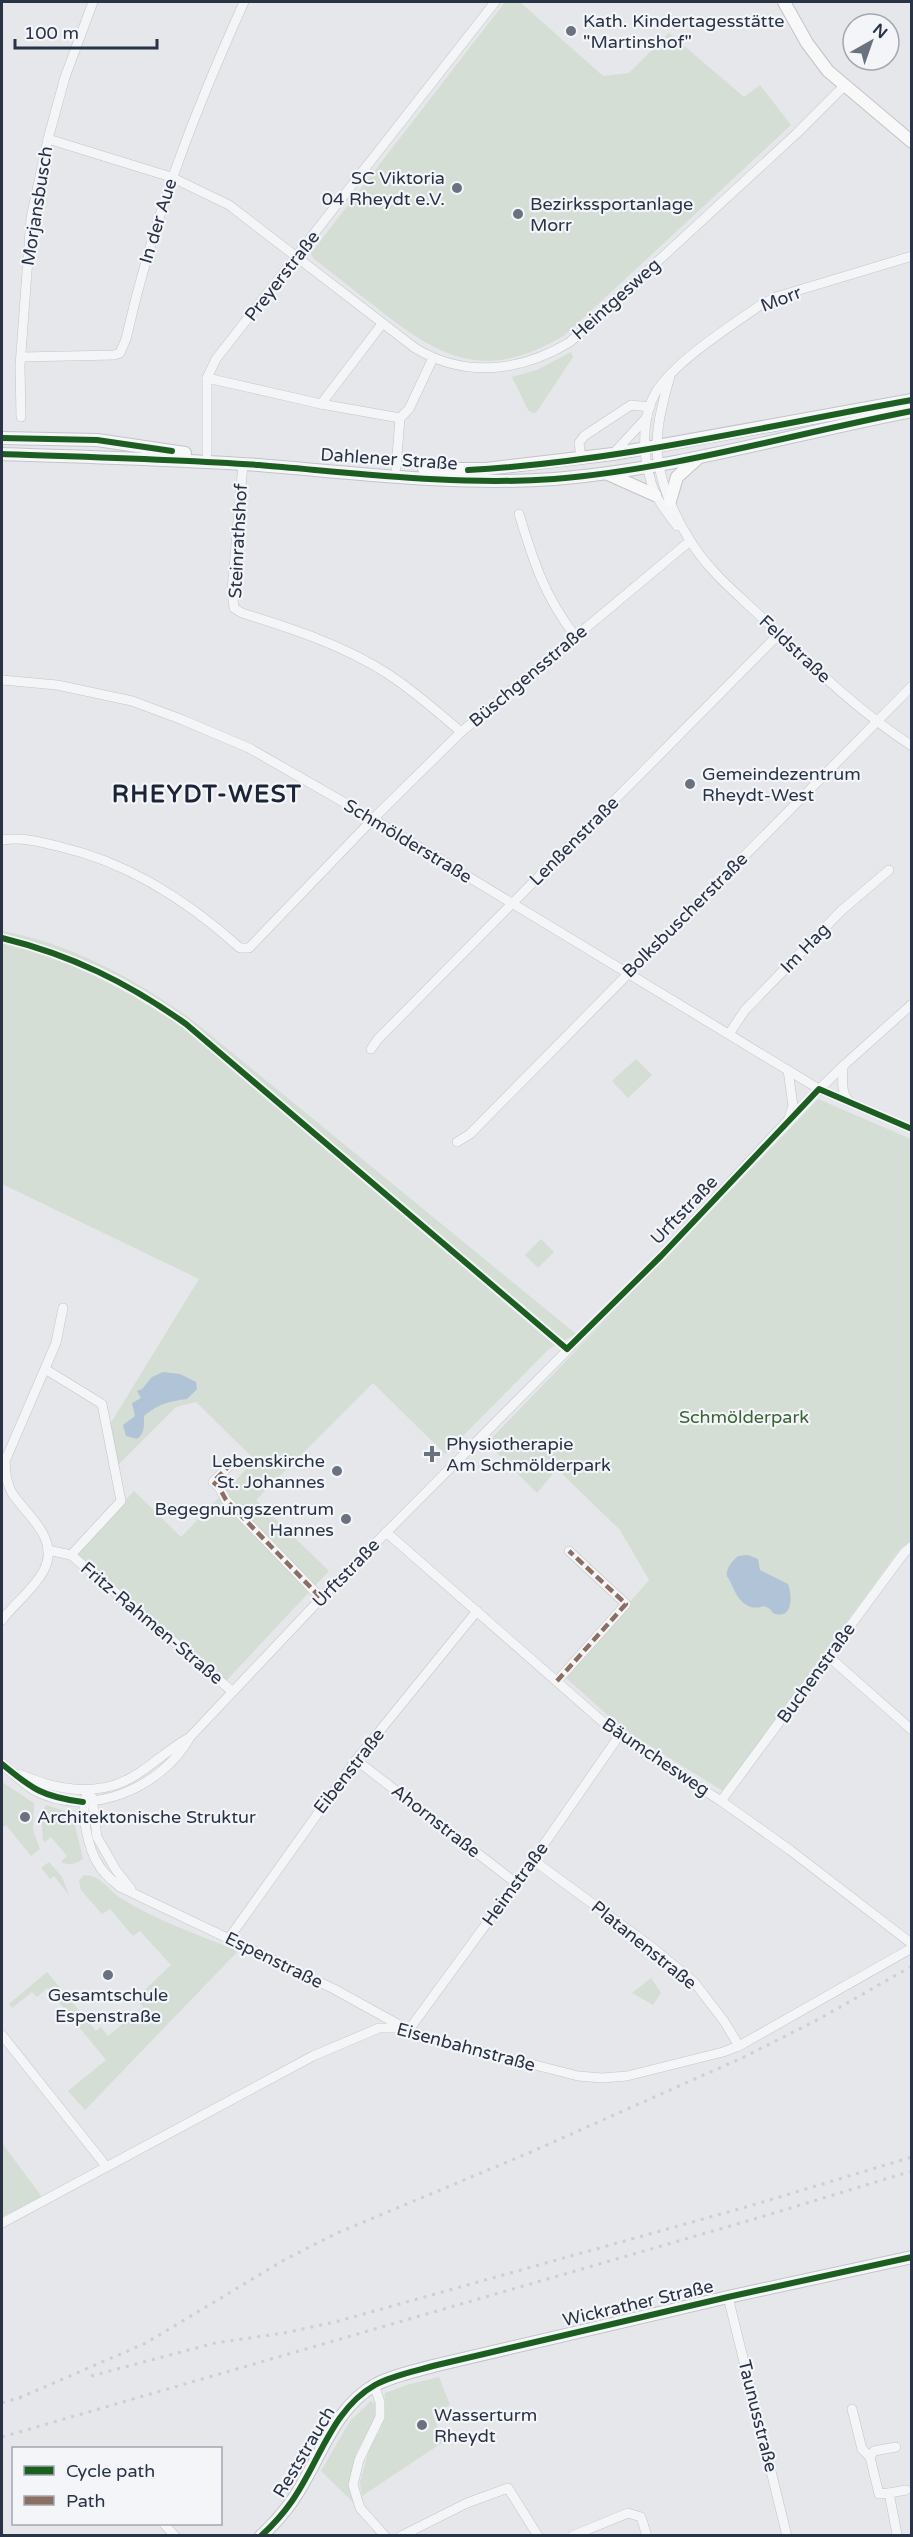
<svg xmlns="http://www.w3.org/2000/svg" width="913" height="2537" font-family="'Varela Round',sans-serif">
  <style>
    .green { fill: #d5ded5 }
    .water { fill: #b1c3d7 }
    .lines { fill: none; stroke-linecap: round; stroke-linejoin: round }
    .minor-casing { stroke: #c3c5c8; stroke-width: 10 }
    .major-casing { stroke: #c1c4c8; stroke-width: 14 }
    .minor { stroke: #f4f5f7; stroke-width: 9 }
    .major { stroke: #f8f8f8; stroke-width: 12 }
    .rail { stroke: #cdcfd2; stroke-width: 3; stroke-dasharray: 3 6; stroke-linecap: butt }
    .quiet { stroke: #8d6e63; stroke-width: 4.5; stroke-dasharray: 9 4.5; stroke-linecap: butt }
    .cycleway-casing { stroke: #f3f5f9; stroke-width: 10 }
    .cycleway { stroke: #1b5e20; stroke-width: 6 }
    .poi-dot { fill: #6b727f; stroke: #f3f5f9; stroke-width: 2 }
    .labels { text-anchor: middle; stroke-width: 4.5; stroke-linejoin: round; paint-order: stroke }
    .poi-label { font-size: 18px; fill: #293346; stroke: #f3f5f9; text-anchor: start }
    .street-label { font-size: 18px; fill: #293346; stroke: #f3f5f9 }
    .park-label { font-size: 18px; fill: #3c6335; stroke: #f3f5f9 }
    .district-label { font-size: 24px; font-weight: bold; letter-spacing: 1.5px; fill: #1b2437; stroke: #f3f5f9 }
  </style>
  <rect width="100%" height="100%" fill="#e5e7ea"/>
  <!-- green -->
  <g class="green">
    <path d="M505 2H520L603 76 629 73 669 33 744 97 760 85 791 125 565 335C489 380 446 362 382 312 359 294 336 276 313 258L311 253Z"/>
    <polygon points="571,352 573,357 536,413 533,413 528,410 512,377 537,370"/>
    <path d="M2 931C72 944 133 978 191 1019L576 1334 549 1349 445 1454 373 1383 256 1500 329 1571 226 1681 76 1555 134 1491 181 1537 255 1460 196 1402 176 1407 116 1467 109 1426 199 1279 2 1184Z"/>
    <polygon points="636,1059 652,1075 628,1098 612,1081"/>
    <polygon points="818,1099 911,1139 911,1540 899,1550 723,1791 624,1730 565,1677 649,1580 620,1530 557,1469 537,1493 487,1443"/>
    <polygon points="541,1239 554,1252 538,1268 525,1255"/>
    <polygon points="2,1782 34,1803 33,1830 40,1849 31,1856 6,1825 2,1828"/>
    <path d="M46 1805 68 1812 73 1817 83 1859C76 1864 69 1866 61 1862L67 1856 51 1837 45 1842 43 1840 41 1814Z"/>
    <polygon points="49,1862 62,1877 69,1895 54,1876 50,1879 41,1868"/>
    <path d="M84 1875C100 1874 109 1891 122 1899 158 1921 199 1935 238 1951L85 2110 68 2091 106 2060 47 1988 37 1997 32 1992 12 2008 9 2004 47 1972 96 2031 101 2027 108 2036 143 2007 136 1998 171 1965 140 1931 133 1936 110 1909 102 1914 81 1890 79 1881Z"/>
    <polygon points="651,1978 661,1993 653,2005 632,1993"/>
    <polygon points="2,2143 42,2197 2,2217"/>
    <polygon points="439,2377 450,2405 432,2412 443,2442 362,2496 360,2482 370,2446 379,2433 384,2419 385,2393 410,2384"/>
    <polygon points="371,2401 375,2404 377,2408 375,2420 357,2451 353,2466 350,2484 356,2505 321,2471 350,2421"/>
  </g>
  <!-- water -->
  <g class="water">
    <path d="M163 1372 180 1374 196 1382 197 1389 187 1399C166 1402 159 1404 144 1416 144 1426 145 1433 137 1439L126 1436 123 1425 135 1416 132 1403 141 1398 137 1391 142 1389 152 1377Z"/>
    <path d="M748 1555 758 1559 760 1570 788 1584C793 1597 792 1621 773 1613L770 1609 764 1606C744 1613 736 1595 730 1581 727 1575 726 1578 727 1572 728 1565 734 1560 738 1556Z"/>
  </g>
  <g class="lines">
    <defs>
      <g id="minor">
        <path d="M48 139 171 177 229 205 415 348C466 379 522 371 570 342L796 134 845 85"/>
        <path d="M22 357 114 355 120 353 126 339C153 219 194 113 244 2"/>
        <path d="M670 376C662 405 653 436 659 466 664 492 677 520 691 542 708 570 736 593 759 615 808 662 855 709 912 746"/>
        <polyline points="207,378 321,404 400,418 409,409 433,358"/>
        <polyline points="321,404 382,324"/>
        <polyline points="21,417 20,366 31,218 48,139 65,77 93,2"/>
        <polyline points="207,454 207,378 216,359 495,2"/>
        <polyline points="613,454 647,417"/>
        <polyline points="581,458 579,443 584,436 631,405 650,407"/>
        <path d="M243 464 232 591 234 608 242 613C293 629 343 645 388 674 414 691 438 712 461 732"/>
        <polyline points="396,468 400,418"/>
        <path d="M519 514C534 563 544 595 575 636"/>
        <path d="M677 526C670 516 661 506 656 495 643 466 639 421 656 392 676 360 731 326 762 304L776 297 912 256"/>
        <polyline points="2,680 57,685 132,701 183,720 249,748 373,819 819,1089 912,1129"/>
        <path d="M2 840C23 837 41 842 61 847 130 863 188 901 240 948H249L373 819 461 732 690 541"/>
        <polyline points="729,1034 745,1010 842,910 889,870"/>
        <polyline points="371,1049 378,1039 779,634"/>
        <path d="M843 1066C843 1078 840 1094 850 1102"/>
        <polyline points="788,1070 793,1106 789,1118"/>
        <polyline points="457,1142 470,1134 912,686"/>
        <polyline points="45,1369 102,1404 121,1501 71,1555 48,1550"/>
        <polyline points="232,1463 213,1482 219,1487 226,1500 321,1598"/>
        <polyline points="386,1532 619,1736 721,1801 790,1850 912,1944"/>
        <polyline points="71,1555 232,1691"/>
        <path d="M2 1620C15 1603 34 1589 44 1570 60 1538 27 1516 12 1493 6 1483 6 1473 5 1461L56 1343 63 1308"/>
        <polyline points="828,1656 912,1730"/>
        <polyline points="557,1681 626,1604 569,1551"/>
        <polyline points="356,1760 516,1883"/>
        <path d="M2 1764C12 1772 23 1784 34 1790 88 1820 162 1788 190 1737L327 1592 661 1256 789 1119 843 1066 912 1004"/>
        <path d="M19 1774C58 1791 101 1799 139 1773 156 1762 170 1748 189 1738"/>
        <path d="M89 1790C78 1807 88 1850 100 1867 105 1875 113 1881 120 1887L334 1989 401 2026"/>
        <polyline points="92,1797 97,1837 116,1870 131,1889"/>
        <polyline points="721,1801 904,1553 912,1546"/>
        <polyline points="533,1860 653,1948 694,1982 724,2021 739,2046"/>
        <polyline points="229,1938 356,1760 477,1611"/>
        <polyline points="408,2031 533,1860 619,1736"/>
        <polyline points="2,2035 106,2166"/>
        <polyline points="2,2223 313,2056 379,2028 402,2028 433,2039 578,2076 602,2078 627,2076 723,2052 739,2046 912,1948"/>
        <polyline points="728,2297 787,2536"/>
        <polyline points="374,2385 380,2402 380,2417 359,2460 353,2485 360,2508 385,2536"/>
        <polyline points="852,2409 862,2449 870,2457 879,2494 889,2493 897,2534"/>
        <polyline points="870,2457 874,2451 896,2447"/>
        <polyline points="889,2493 906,2490"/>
        <polyline points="164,2524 175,2536"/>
        <polyline points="401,2536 467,2503 508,2488 538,2536"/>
        <polyline points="572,2536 628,2513 641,2517 647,2536"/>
      </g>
      <g id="major">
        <polyline points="784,2 807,43 828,71 912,142"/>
        <polyline points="2,438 97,440 185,453"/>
        <path d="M2 454C88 457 173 459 259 465 356 473 457 486 554 479 676 469 792 434 912 411"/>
        <polyline points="424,469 486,469 613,454 912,400"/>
        <polyline points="608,474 655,495"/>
        <polyline points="670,501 677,477 697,459"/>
        <path d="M261 2536C273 2525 283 2514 292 2501 319 2463 332 2409 375 2385 393 2375 416 2371 437 2365L728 2297 912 2257"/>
      </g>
    </defs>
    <!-- minor casing -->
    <use href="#minor" class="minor-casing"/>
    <!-- major casing -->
    <use href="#major" class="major-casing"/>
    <!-- minor -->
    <use href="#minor" class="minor"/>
    <!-- major -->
    <use href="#major" class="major"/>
    <!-- rail -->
    <g class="rail">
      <polyline points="91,2376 215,2343 284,2333 335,2322 746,2207 912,2157"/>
      <polyline points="19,2398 146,2343 284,2260 335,2234 531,2152 744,2057 819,2019 912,1966"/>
      <polyline points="2,2403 27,2395"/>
      <polyline points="2,2437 751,2220 912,2171"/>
    </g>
    <!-- quiet -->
    <g class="quiet">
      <polyline points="232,1463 213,1482 219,1487 226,1500 321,1598"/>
      <polyline points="557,1681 626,1604 569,1551"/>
    </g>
    <defs>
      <g id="cycleway">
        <polyline points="2,438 97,440 172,451"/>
        <path d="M2 454C88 457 173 459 259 465 356 473 457 486 554 479 676 469 792 434 912 411"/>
        <path d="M468 470C617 462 765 426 912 400"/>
        <path d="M2 938C71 955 127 982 186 1024L567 1349 661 1256 819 1089 912 1129"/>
        <path d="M2 1764C32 1789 43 1797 83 1802"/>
        <path d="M261 2536C273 2525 283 2514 292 2501 319 2463 332 2409 375 2385 393 2375 416 2371 437 2365L728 2297 912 2257"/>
      </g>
    </defs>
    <!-- cycleway casing -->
    <use href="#cycleway" class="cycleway-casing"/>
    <!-- cycleway -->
    <use href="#cycleway" class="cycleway"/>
  </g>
  <!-- markers -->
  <g class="poi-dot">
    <circle cx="571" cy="31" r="6"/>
    <circle cx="457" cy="188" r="6"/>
    <circle cx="518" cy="214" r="6"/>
    <circle cx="690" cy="784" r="6"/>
    <path d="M429 1445h6v6h6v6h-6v6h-6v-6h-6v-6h6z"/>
    <circle cx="337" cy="1471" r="6"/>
    <circle cx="346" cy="1519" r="6"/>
    <circle cx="25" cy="1817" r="6"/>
    <circle cx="108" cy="1975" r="6"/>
    <circle cx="422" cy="2425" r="6"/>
  </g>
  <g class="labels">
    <!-- poi labels -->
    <g class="poi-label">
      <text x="583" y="27">Kath. Kindertagesstätte<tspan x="583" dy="21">"Martinshof"</tspan></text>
      <text x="445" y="184" text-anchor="end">SC Viktoria<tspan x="445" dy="21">04 Rheydt e.V.</tspan></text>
      <text x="530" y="210">Bezirkssportanlage<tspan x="530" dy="21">Morr</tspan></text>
      <text x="702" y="780">Gemeindezentrum<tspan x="702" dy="21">Rheydt-West</tspan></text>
      <text x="446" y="1450">Physiotherapie<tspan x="446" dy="21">Am Schmölderpark</tspan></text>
      <text x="325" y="1467" text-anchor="end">Lebenskirche<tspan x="325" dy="21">St. Johannes</tspan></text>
      <text x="334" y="1515" text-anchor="end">Begegnungszentrum<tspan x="334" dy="21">Hannes</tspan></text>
      <text x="37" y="1823">Architektonische Struktur</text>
      <text x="108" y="2001" text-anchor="middle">Gesamtschule<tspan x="108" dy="21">Espenstraße</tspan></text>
      <text x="434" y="2421">Wasserturm<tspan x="434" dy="21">Rheydt</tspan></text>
    </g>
    <!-- street labels -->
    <g class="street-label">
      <text transform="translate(37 206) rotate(-81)" y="6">Morjansbusch</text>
      <text transform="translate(158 221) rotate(-73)" y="6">In der Aue</text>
      <text transform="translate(282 276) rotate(-52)" y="6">Preyerstraße</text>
      <text transform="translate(616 299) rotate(-42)" y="6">Heintgesweg</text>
      <text transform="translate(781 299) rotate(-21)" y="6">Morr</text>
      <text transform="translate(389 459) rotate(4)" y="6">Dahlener Straße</text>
      <text transform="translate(238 541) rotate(-87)" y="6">Steinrathshof</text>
      <text transform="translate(795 649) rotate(43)" y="6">Feldstraße</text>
      <text transform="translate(528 676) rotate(-40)" y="6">Büschgensstraße</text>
      <text transform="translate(408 841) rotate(31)" y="6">Schmölderstraße</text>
      <text transform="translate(574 841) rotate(-45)" y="6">Lenßenstraße</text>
      <text transform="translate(685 915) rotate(-45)" y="6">Bolksbuscherstraße</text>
      <text transform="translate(805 948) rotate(-46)" y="6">Im Hag</text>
      <text transform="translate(684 1210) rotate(-46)" y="6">Urftstraße</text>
      <text transform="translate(346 1573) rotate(-46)" y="6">Urftstraße</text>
      <text transform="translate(152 1623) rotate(40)" y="6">Fritz-Rahmen-Straße</text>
      <text transform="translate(816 1673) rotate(-54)" y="6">Buchenstraße</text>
      <text transform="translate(656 1757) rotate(34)" y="6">Bäumchesweg</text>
      <text transform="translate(349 1771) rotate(-52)" y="6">Eibenstraße</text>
      <text transform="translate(436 1821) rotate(38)" y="6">Ahornstraße</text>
      <text transform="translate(515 1884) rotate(-54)" y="6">Heimstraße</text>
      <text transform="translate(644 1945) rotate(39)" y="6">Platanenstraße</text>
      <text transform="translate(274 1960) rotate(26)" y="6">Espenstraße</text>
      <text transform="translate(466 2047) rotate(15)" y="6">Eisenbahnstraße</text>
      <text transform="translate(638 2303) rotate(-13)" y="6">Wickrather Straße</text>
      <text transform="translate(758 2416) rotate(76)" y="6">Taunusstraße</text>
      <text transform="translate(304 2452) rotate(-59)" y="6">Reststrauch</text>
    </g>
    <!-- park labels -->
    <g class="park-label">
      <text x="744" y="1423">Schmölderpark</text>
    </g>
    <!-- district labels -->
    <g class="district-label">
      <text x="207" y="802">RHEYDT-WEST</text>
    </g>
  </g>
  <!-- border -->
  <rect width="913" height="2537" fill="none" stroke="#293346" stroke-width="6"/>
  <!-- legend -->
  <rect x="12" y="2447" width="210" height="78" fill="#f3f5f9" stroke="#a2a7b1" stroke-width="1.5"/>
  <rect x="24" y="2466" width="30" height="9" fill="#1b5e20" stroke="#a2a7b1" stroke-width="1.5"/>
  <text x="66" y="2477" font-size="18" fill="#293346">Cycle path</text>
  <rect x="24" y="2496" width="30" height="9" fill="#8d6e63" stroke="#a2a7b1" stroke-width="1.5"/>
  <text x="66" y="2507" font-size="18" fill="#293346">Path</text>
  <!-- north arrow -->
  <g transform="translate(871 42) rotate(40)"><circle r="28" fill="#f3f5f9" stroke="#a2a7b1" stroke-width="1.5"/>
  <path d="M0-4.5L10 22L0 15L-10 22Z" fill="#6b727f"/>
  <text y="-9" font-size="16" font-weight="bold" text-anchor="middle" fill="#293346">N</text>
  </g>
  <!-- scale -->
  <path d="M15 39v9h142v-9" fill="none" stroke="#293346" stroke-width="3"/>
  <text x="24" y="39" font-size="18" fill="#293346" stroke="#f3f5f9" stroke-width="4.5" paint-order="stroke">100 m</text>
</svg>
